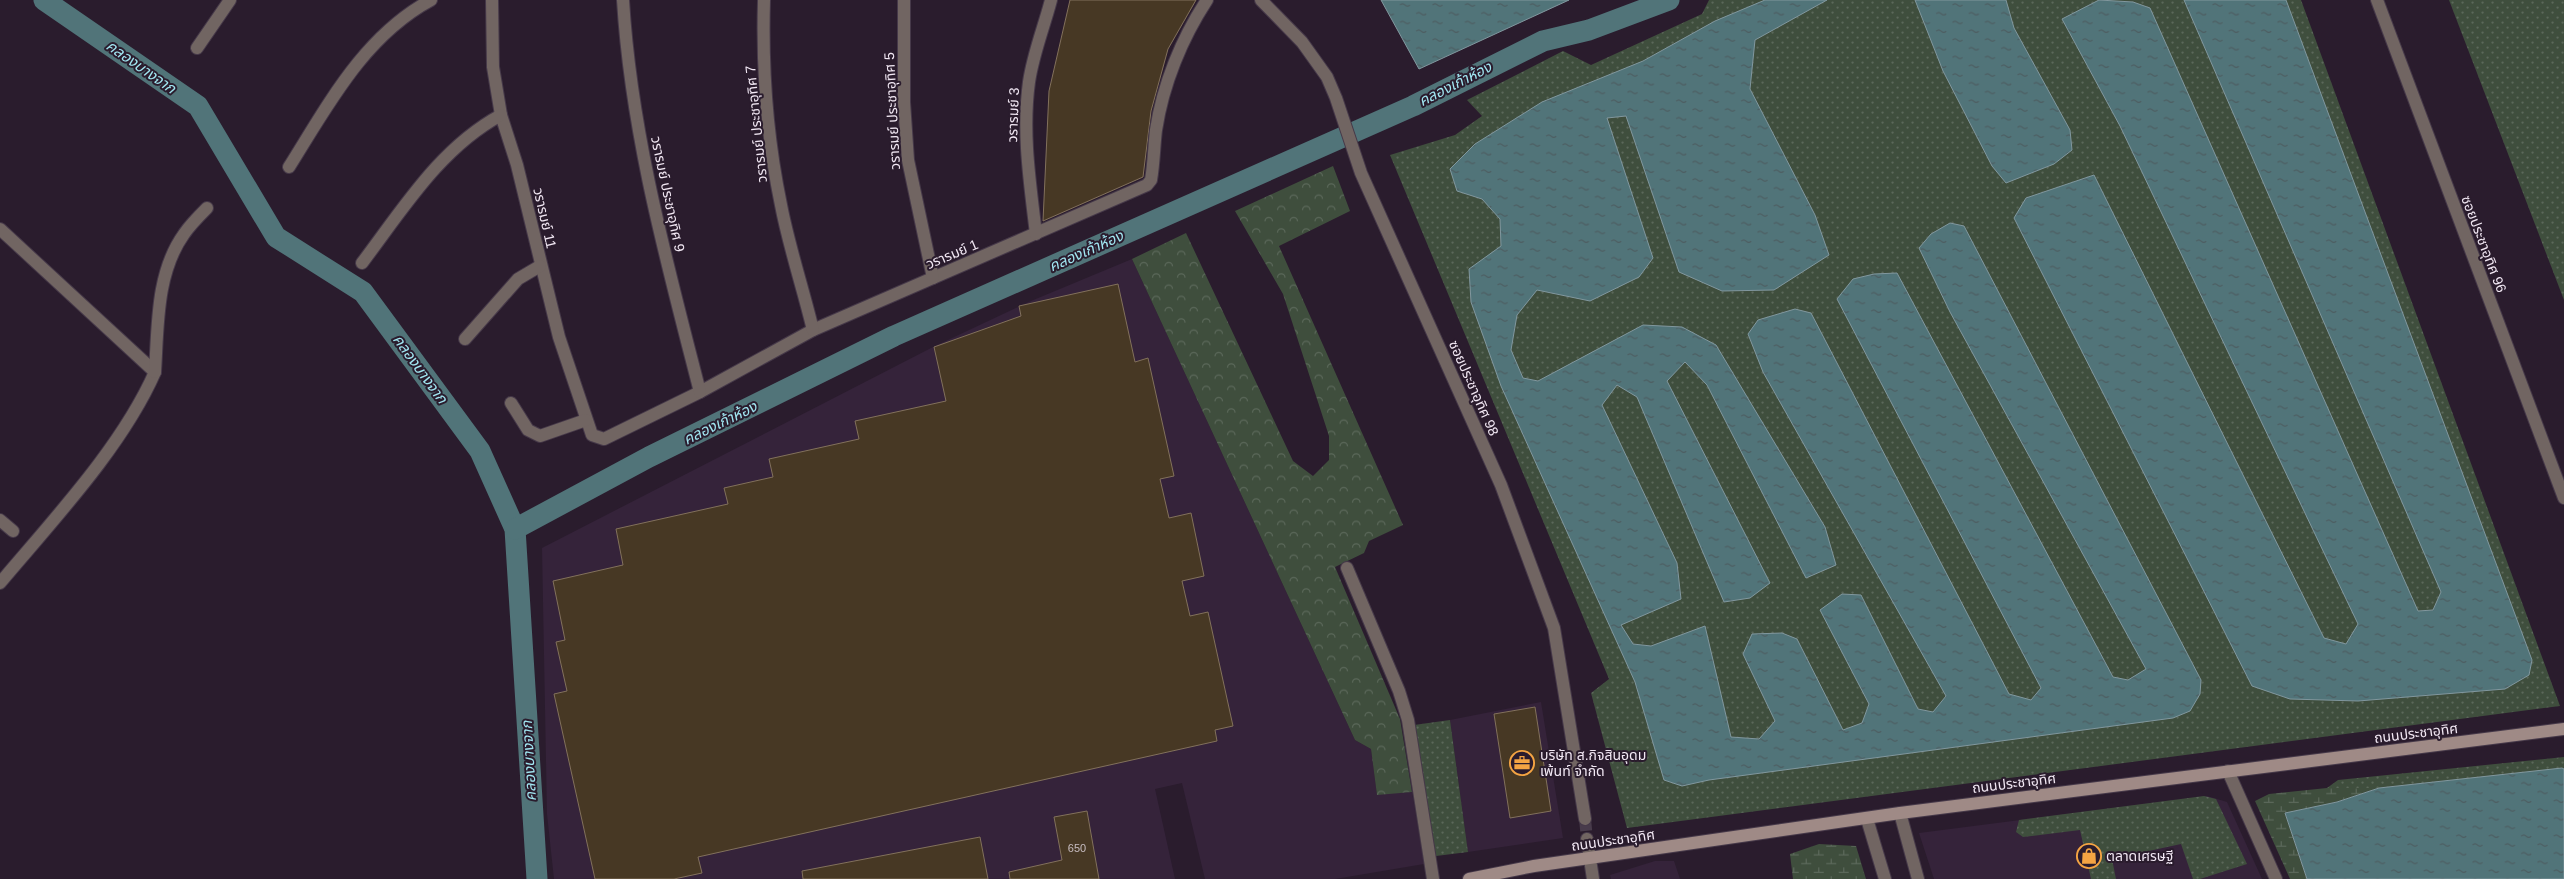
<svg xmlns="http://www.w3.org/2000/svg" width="2564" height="879" font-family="Helvetica,'Noto Sans Thai',sans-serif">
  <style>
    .built { fill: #35233a }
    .grass { fill: url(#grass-dots) }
    .forest { fill: url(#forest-crowns) }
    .wetland { fill: url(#wetland-marsh) }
    .water { fill: url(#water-ripples); stroke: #81979e }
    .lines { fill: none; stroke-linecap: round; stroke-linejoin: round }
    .canal { stroke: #517479; stroke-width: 21 }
    .building { fill: #473824; stroke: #82715c }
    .street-tunnel { stroke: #483b4b; stroke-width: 12; stroke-dasharray: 12 6; stroke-linecap: butt }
    .street-casing { stroke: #463949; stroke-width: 14 }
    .secondary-casing { stroke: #463949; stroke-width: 14 }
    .street { stroke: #716562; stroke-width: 12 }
    .secondary { stroke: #9f8a86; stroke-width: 12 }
    .labels { text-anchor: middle; stroke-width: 4; stroke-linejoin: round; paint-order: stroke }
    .number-label { font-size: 11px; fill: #c7bcc0 }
    .street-label { font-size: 14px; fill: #f2e8f4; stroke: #2a1c2d }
    .poi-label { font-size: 14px; fill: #f2e8f4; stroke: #2a1c2d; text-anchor: start }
    .water-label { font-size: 15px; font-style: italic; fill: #a1e6f1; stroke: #2a1c2d }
  </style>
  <defs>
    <pattern id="grass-dots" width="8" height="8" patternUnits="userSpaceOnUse" patternTransform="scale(1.25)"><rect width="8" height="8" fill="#3f4e3d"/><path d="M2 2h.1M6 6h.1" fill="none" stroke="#5b685a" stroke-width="1.8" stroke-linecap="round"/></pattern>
    <pattern id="forest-crowns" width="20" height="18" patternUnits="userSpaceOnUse" patternTransform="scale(1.25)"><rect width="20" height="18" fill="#3f4e3d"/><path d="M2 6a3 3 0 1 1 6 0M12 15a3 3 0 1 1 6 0" fill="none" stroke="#5b685a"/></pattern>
    <pattern id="wetland-marsh" width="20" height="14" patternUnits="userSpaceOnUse" patternTransform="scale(1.25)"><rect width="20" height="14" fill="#3f4e3d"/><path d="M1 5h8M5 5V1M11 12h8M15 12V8" fill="none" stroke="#5b685a"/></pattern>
    <pattern id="water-ripples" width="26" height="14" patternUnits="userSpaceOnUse" patternTransform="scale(1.25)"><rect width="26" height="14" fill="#517479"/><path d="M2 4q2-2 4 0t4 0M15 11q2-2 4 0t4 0" fill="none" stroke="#4d5d61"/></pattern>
  </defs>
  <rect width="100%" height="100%" fill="#2a1c2d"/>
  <!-- built -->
  <g class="built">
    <polygon points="1132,259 1355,740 1371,749 1377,794 1412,792 1424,864 1335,879 1205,879 1182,783 1155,789 1175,879 554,879 547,814 542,548 933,347 1031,301"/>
    <polygon points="1541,702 1563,838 1468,852 1450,720"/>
    <polygon points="2207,796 2227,802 2262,879 1934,879 1919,833"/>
    <polygon points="1655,861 1674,861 1680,879 1611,879 1610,875"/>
  </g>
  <!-- grass -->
  <g class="grass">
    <polygon points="1709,0 2301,0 2560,706 1627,828 1591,693 1609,679 1390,155 1455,135 1482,116 1467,100 1563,51 1591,65 1702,14"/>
    <polygon points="2449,0 2564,0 2564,300"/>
    <polygon points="1450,720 1468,852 1436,856 1414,725"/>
    <polygon points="2564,757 2564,769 2379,788 2327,788 2338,780"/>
    <polygon points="2204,796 2216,799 2247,864 2200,879 2193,879 2181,844 2112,859 2116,879 2091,879 2080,830 2023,837 2016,832 2019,820"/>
  </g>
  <!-- forest -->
  <polygon class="forest" points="1333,166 1350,211 1279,246 1403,525 1369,541 1364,553 1335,567 1400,719 1412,792 1377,795 1371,749 1355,740 1132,259 1186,233 1293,461 1313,476 1329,460 1329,436 1283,294 1235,211"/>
  <!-- wetland -->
  <g class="wetland">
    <polygon points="2327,788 2379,788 2337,802 2285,813 2307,879 2290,879 2255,801 2269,794"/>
    <polygon points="1819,844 1856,846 1866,879 1793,879 1790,854"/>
  </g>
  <!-- water -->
  <g class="water">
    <polygon points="1381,0 1569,0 1419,69"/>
    <polygon points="1765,0 1827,0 1755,40 1750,89 1815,215 1829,255 1774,290 1722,291 1679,272 1626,116 1607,118 1653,258 1639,277 1590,301 1537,290 1517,315 1511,350 1523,378 1538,381 1643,325 1682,327 1716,345 1825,527 1836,565 1806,578 1707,385 1685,362 1667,381 1770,583 1750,598 1724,602 1637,397 1617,385 1602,405 1677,563 1681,599 1621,625 1633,644 1651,646 1705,626 1731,737 1759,739 1775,721 1743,654 1752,634 1782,633 1797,639 1843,730 1862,723 1869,704 1820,610 1842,594 1861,595 1918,709 1933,712 1946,696 1763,372 1748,334 1758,320 1795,309 1811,313 2009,694 2031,700 2041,688 1837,299 1853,279 1874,274 1897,273 2113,677 2128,680 2146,669 1950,312 1919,248 1931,234 1950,223 1964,226 2201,680 2200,694 2190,711 2173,718 1709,780 1682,786 1664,780 1635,682 1501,386 1471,302 1469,269 1501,246 1500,219 1482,199 1457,191 1450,169 1475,144 1542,102 1643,61 1715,21"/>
    <polygon points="1915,0 2006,0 2014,28 2070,130 2072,150 2054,164 2006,183 1992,166 1943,71"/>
    <polygon points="2099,0 2133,2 2150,8 2418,611 2433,610 2441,592 2184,0 2286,0 2532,660 2529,675 2505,689 2358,701 2290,699 2252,686 2014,218 2026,198 2094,175 2324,638 2346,644 2358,624 2120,126 2062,19"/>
    <polygon points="2562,768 2564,769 2564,879 2307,879 2285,813 2337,802 2379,788"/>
  </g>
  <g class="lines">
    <!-- canal -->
    <g class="canal">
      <polyline points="44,0 198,106 276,237 363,292 480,451 515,529 537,879"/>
      <polyline points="515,529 649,457 894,336 1413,106 1543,41 1589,30 1669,0"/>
    </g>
  </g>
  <!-- building -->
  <g class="building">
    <polygon points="1070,0 1196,0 1168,49 1151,111 1143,177 1043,221 1049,91"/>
    <polygon points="1118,284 1135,362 1148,358 1174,476 1160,479 1169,518 1191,513 1204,576 1182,581 1190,616 1208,612 1233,726 1215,730 1217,741 698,857 702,873 674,879 595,879 554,694 567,691 556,642 565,640 553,581 623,565 616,529 728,504 724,488 773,477 769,459 859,439 855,421 946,401 934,347 1021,316 1019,306"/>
    <polygon points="1535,707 1551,811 1510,818 1494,714"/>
    <polygon points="1087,811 1099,879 1010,879 1009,872 1062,860 1054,817"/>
    <polygon points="980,837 988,879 803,879 802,871"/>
  </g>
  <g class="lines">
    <!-- street-tunnel -->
    <polyline class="street-tunnel" points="1585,819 1587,839"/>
    <defs>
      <g id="street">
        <path d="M492 0 493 67 501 115 517 165 559 337 592 435 604 439 700 392 813 330 1147 185 1151 180C1154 163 1154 146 1156 130 1163 84 1182 38 1207 0"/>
        <path d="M623 0C631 133 667 263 700 392"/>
        <path d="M764 0C762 68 767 138 781 205 789 247 803 288 813 330"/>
        <polyline points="904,0 904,102 908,160 933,278"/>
        <polyline points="1261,0 1302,42 1327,77 1336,98 1361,173 1501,485 1554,628 1585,819"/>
        <polyline points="2377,0 2564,498"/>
        <polyline points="197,48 230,0"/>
        <path d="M289 167C328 105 364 36 431 0"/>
        <path d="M0 229 155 372C122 447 53 520 0 583"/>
        <path d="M1036 234C1030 183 1022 133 1029 82 1033 54 1044 27 1051 0"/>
        <path d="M362 263C403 209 440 148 501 115"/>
        <polyline points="465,339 518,279 540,266"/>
        <path d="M155 372C158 326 156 273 184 234 190 225 199 216 207 208"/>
        <polyline points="511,403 528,430 540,436 586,420"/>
        <polyline points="0,520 13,531"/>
        <polyline points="1347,568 1399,691 1408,720 1433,879"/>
        <polyline points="2228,771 2276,879"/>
        <polyline points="1900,813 1918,879"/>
        <polyline points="1867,819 1885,879"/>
        <polyline points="1587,839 1593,879"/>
      </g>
      <polyline id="secondary" points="1469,879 1534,866 1900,813 2564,729"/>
    </defs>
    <!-- street casing -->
    <use href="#street" class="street-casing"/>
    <!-- secondary casing -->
    <use href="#secondary" class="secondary-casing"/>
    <!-- street -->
    <use href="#street" class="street"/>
    <!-- secondary -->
    <use href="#secondary" class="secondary"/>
  </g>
  <!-- icons -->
  <defs>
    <symbol id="office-ring" viewBox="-11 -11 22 22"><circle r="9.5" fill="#2a1c2d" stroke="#f4a443" stroke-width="1.5"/><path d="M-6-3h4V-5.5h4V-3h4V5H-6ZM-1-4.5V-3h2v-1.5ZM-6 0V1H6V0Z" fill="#f4a443"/></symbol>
    <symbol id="shop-ring" viewBox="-11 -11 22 22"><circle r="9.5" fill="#2a1c2d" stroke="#f4a443" stroke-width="1.5"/><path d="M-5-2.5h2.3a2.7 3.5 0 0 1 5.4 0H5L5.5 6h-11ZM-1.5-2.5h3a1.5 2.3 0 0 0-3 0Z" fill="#f4a443"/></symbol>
  </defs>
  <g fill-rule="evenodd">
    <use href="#office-ring" x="1508" y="749" width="28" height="28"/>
    <use href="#shop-ring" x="2075" y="842" width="28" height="28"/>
  </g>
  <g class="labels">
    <!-- number labels -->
    <g class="number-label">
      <text x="1077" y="852">650</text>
    </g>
    <!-- street labels -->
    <g class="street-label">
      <text transform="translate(892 111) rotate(-93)" y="5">วรารมย์ ประชาอุทิศ 5</text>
      <text transform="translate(1013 115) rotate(-88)" y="5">วรารมย์ 3</text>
      <text transform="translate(756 124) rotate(-96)" y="5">วรารมย์ ประชาอุทิศ 7</text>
      <text transform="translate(668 194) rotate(78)" y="5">วรารมย์ ประชาอุทิศ 9</text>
      <text transform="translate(545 218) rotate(77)" y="5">วรารมย์ 11</text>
      <text transform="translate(2484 244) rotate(69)" y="5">ซอยประชาอุทิศ 96</text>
      <text transform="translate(952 254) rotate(-23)" y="5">วรารมย์ 1</text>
      <text transform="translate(1474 388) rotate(66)" y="5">ซอยประชาอุทิศ 98</text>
      <text transform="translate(2416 733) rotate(-7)" y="5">ถนนประชาอุทิศ</text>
      <text transform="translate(2014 783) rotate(-7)" y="5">ถนนประชาอุทิศ</text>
      <text transform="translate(1613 840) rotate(-8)" y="5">ถนนประชาอุทิศ</text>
    </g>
    <!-- poi labels -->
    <g class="poi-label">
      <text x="1540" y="760">บริษัท ส.กิจสินอุดม<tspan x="1540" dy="16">เพ้นท์ จำกัด</tspan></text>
      <text x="2106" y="861">ตลาดเศรษฐี</text>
    </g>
    <!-- water labels -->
    <g class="water-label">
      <text transform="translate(141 67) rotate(35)" y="5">คลองบางจาก</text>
      <text transform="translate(1455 84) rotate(-27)" y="5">คลองเก้าห้อง</text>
      <text transform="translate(1086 251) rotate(-24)" y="5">คลองเก้าห้อง</text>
      <text transform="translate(420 369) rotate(54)" y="5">คลองบางจาก</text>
      <text transform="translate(720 423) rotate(-26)" y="5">คลองเก้าห้อง</text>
      <text transform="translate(529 761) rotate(-93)" y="5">คลองบางจาก</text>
    </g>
  </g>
</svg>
